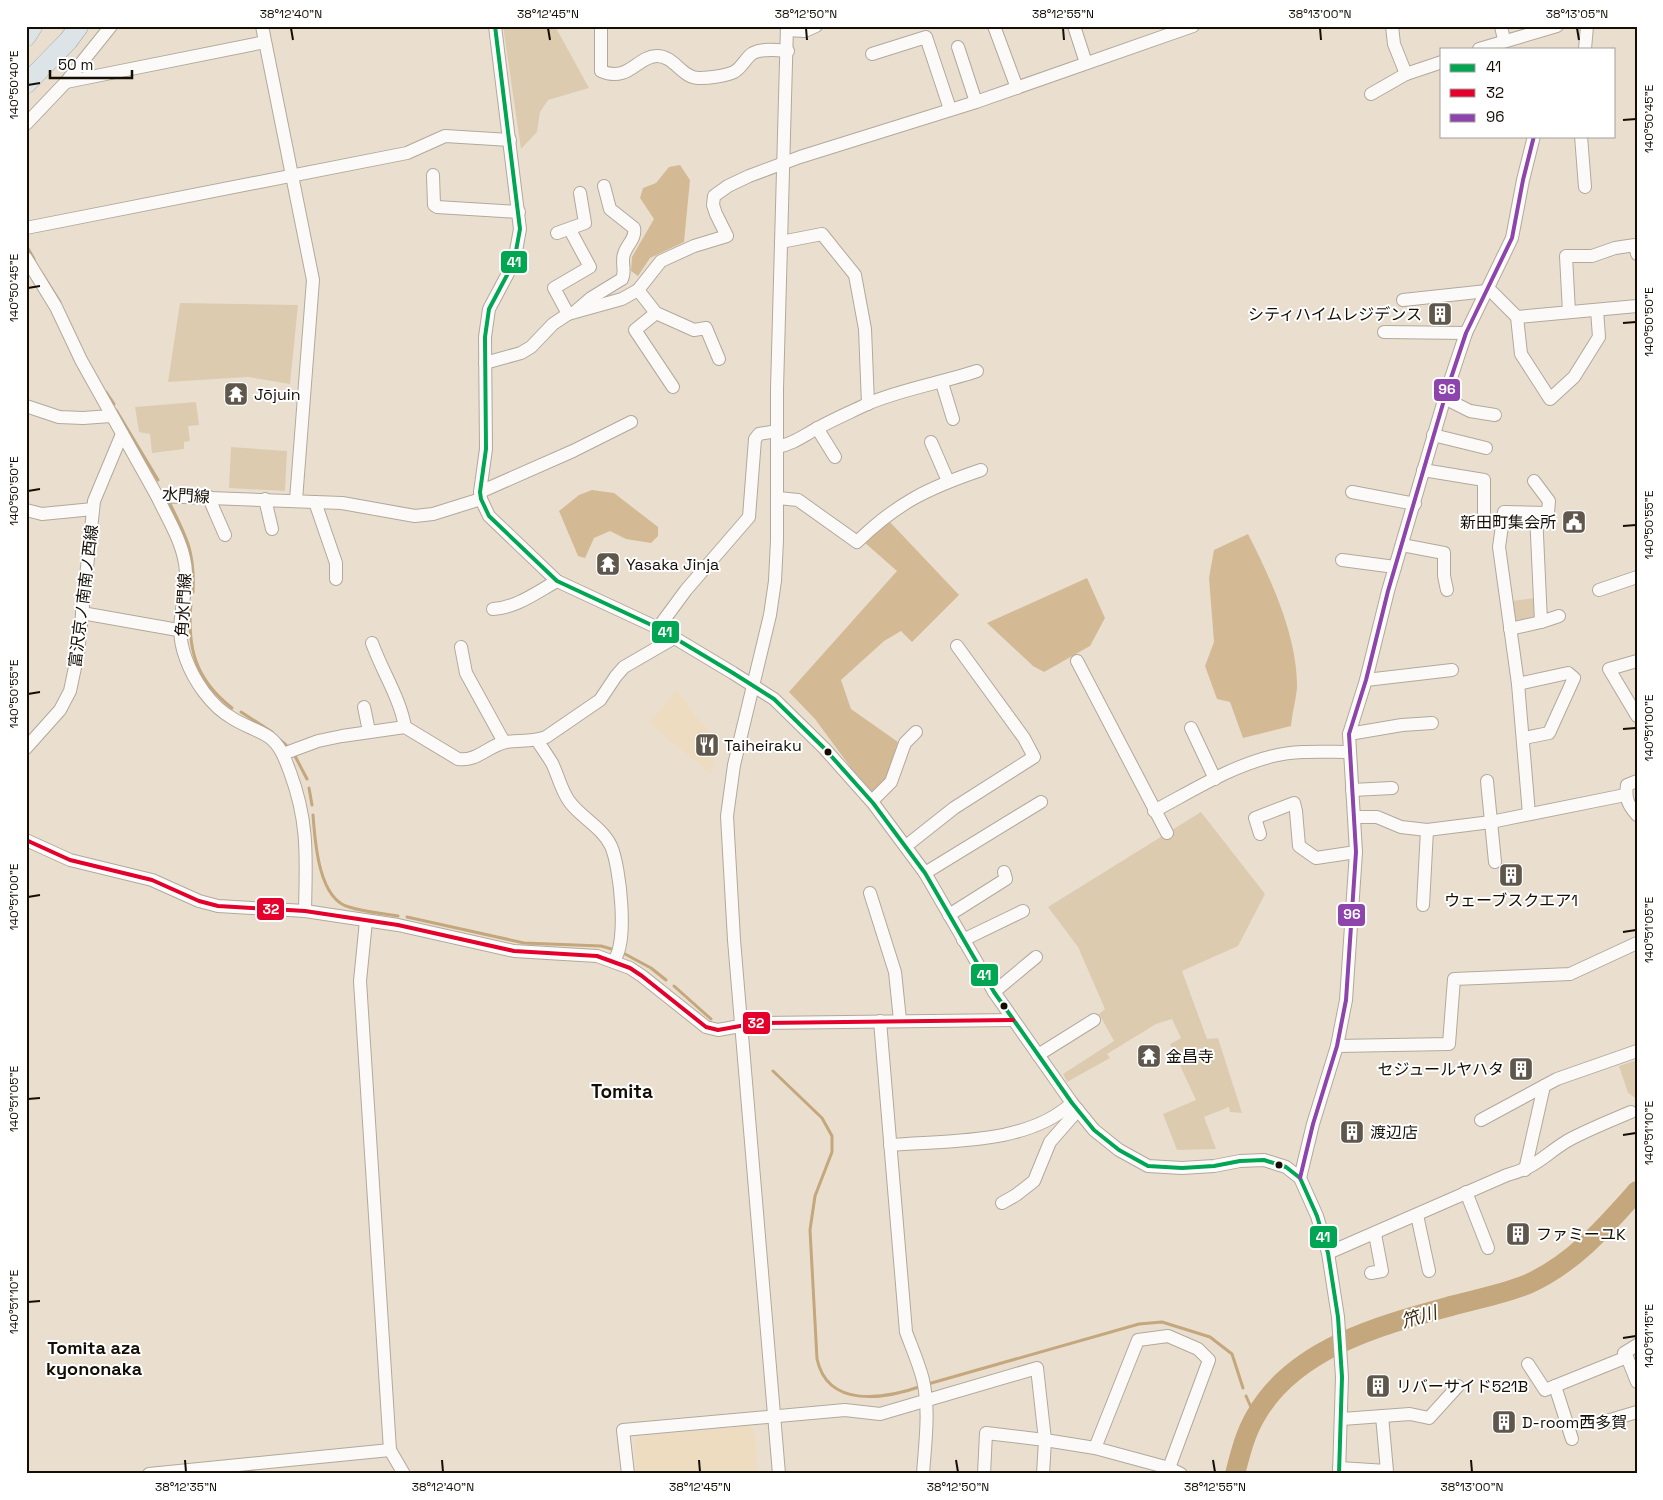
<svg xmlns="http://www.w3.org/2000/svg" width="1663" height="1500" font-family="'Space Grotesk','Noto Sans JP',sans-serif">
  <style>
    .built { fill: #eedcc1 }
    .green { fill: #ddcbb0 }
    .forest { fill: #d3ba94 }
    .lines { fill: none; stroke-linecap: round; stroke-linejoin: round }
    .stream { stroke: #c4a77c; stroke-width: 3 }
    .river { stroke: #c4a77c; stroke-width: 20 }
    .minor-casing { stroke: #b1a99c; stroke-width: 14 }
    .highway-casing { stroke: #a6aba9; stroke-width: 20 }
    .minor { stroke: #fcfaf8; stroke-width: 12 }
    .highway { stroke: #dce4e8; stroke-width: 19 }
    .bus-1-casing { stroke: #fff; stroke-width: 8 }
    .bus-2-casing { stroke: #fff; stroke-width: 8 }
    .bus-3-casing { stroke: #fff; stroke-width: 8 }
    .bus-1 { stroke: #00a651; stroke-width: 4 }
    .bus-2 { stroke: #e4002b; stroke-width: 4 }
    .bus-3 { stroke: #8e44ad; stroke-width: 4 }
    .ticks { fill: none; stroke: #140e05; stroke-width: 2 }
    .bus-dot { fill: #140e05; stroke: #fff; stroke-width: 2 }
    .labels { text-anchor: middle; stroke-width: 4; stroke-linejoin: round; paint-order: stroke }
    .poi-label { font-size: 16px; fill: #140e05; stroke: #fff; text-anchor: start }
    .street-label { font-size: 16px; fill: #140e05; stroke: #fff }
    .water-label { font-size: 18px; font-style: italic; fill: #39290f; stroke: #fff }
    .neighbourhood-label { font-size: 18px; font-weight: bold; fill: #140e05; stroke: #fff }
    .quarter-label { font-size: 19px; font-weight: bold; fill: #140e05; stroke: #fff }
    .line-badge { stroke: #fff; stroke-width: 2 }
    .badge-label { font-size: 14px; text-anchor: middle; font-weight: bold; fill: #fff }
    .neatline { fill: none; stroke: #140e05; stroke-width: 2 }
    .ticks-label { font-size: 12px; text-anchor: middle; fill: #140e05 }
  </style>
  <rect width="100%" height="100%" fill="#eadfcf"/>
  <!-- built -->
  <g class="built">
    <polygon points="677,690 700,722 718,738 711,774 649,723"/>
    <polygon points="749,1426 754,1430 758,1474 637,1474 634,1442 640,1436"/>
  </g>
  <!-- green -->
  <g class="green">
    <polygon points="503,26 555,26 589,88 548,100 540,112 537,132 521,149"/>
    <polygon points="180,303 298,305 290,384 248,377 168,382"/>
    <polygon points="196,402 199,425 188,426 190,441 184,442 184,449 152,453 150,434 139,432 135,407"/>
    <polygon points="231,447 287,451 285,491 229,488"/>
    <polygon points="1535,598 1536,612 1533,619 1519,623 1515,620 1511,601"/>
    <polygon points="1201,812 1265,894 1238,946 1182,971 1207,1039 1218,1038 1242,1113 1230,1112 1229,1107 1204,1117 1216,1149 1177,1150 1163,1114 1196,1100 1170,1044 1181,1038 1172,1019 1156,1024 1107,1054 1110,1058 1067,1082 1063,1074 1114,1041 1099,1014 1105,1009 1078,947 1048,907"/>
    <polygon points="1637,1060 1637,1099 1628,1093 1619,1066"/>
  </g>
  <!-- forest -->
  <g class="forest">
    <polygon points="680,165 690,180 684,242 650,258 638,276 631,271 632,257 654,219 640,198 643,188 656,183 669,167"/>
    <polygon points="592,490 614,493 658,527 658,536 651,543 626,539 610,531 594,538 585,558 578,556 559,511 579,495"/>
    <polygon points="888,520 959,595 912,642 901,631 884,641 841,680 851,709 898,742 885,781 871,795 815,719 789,692 897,571 864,542"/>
    <path d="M1248 534C1270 577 1298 637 1297 688 1296 700 1292 713 1291 726L1243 738 1230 702 1217 699 1205 666 1214 642 1209 578 1214 550Z"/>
    <polygon points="1087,578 1105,618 1090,646 1044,672 1033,666 987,623"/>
  </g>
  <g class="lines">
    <!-- stream -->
    <g class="stream">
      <polyline points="26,245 34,259"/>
      <polyline points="41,272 60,302"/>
      <polyline points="106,392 114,404"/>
      <polyline points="116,410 158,480"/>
      <path d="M170 504C187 538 195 553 193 592"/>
      <path d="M191 603C187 648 195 679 232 708"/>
      <polyline points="241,712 272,732"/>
      <polyline points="280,740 286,745"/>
      <polyline points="295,756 307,779"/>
      <polyline points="309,788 312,805"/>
      <path d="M313 815C315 840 318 899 349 907 364 912 382 913 398 916"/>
      <polyline points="407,917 524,943 601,946 615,950"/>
      <polyline points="625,954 651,968 666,980"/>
      <polyline points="674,986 711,1019"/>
      <path d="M773 1071 822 1118 832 1136V1152L815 1196 810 1230 817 1359C828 1409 885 1399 922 1386"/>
      <polyline points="928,1384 1139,1324 1162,1322 1210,1337 1232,1354 1243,1388"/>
      <polyline points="1246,1396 1255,1416"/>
    </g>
    <!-- river -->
    <path class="river" d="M1235 1474C1240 1455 1245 1434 1255 1417 1293 1348 1381 1325 1451 1306 1477 1299 1504 1294 1528 1284 1573 1264 1605 1227 1637 1191"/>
    <defs>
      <g id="minor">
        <polyline points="262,26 313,280 296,500"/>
        <polyline points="495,26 520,229 514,262 489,309 485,337 486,449 480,492 481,499 489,516 557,581 658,628 733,673 774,699 824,748 873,803 925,873 994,992 1072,1103 1094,1130 1119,1150 1148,1166 1182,1168 1214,1166 1240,1161 1264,1160 1286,1167 1300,1178 1317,1216 1328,1253 1338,1317 1342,1377 1339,1474"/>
        <path d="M601 26V71C629 83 637 56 657 56 675 56 682 79 700 78 709 78 725 76 734 72 742 68 746 57 753 53 763 48 777 50 788 51"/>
        <polyline points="994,26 1017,88"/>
        <polyline points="1074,26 1086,63"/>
        <polyline points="1392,26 1394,44 1406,74 1442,62"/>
        <polyline points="1501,26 1504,40"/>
        <polyline points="787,30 805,31 816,26"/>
        <polyline points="958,47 976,102"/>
        <polyline points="1479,49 1557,26"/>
        <polyline points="1585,49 1587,26"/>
        <polyline points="872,54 926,37 950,109"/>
        <polyline points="66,82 265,42"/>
        <polyline points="1371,94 1406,74"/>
        <polyline points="26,124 66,82 111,26"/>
        <polyline points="1581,136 1585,187"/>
        <polyline points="433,175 434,205 437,207 519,212"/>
        <polyline points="26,228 407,153 445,136 510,140"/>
        <polyline points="557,233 585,223 580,193"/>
        <polyline points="781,242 822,234 855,275 865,329 868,404"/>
        <polyline points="26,258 56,307 81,360 157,496 342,503 415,516 433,514 481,499"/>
        <polyline points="1488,288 1517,317 1637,306"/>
        <polyline points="638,290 656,313 694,330 706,328 719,359"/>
        <polyline points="1403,300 1487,291"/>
        <path d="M577 310 591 298 622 279C626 271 621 262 624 254 627 244 636 239 634 228L610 209 604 186"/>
        <polyline points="1569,312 1566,256 1592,256 1615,248 1635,245 1637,254"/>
        <polyline points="656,313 635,330 673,387"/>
        <polyline points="568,314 554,288 590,267 570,230"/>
        <polyline points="1517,317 1521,354 1550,399 1574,377 1599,337 1597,310"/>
        <polyline points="1384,332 1466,333"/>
        <polyline points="485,363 521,353 531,347 553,324 568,314 622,299 638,290 661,261 694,246 727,236 716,214 713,205 714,196 728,186 749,176 800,157 976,102 1193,26"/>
        <polyline points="942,383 953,419"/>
        <polyline points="1444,398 1470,411 1495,415"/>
        <polyline points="26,406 59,417 83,418 111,416"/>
        <polyline points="817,428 835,457"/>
        <polyline points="1433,435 1486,448"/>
        <polyline points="931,442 948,481"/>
        <path d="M777 447C794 444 804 435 818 428 834 419 851 412 867 404 902 389 941 383 977 371"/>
        <polyline points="1423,470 1484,480 1484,513"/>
        <polyline points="480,492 573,451 631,422"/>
        <polyline points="1352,492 1415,504"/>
        <path d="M157 496C168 520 185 545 186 573 186 606 173 625 186 659 194 681 211 706 232 718 244 726 257 729 269 737 281 746 285 759 290 772 309 823 306 858 305 911"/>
        <polyline points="208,496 225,535"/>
        <path d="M778 498 798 500 857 542C897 503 928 488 981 470"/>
        <polyline points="265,499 272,529"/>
        <polyline points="315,502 336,563 336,579"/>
        <polyline points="26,510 42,514 93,509"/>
        <polyline points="1536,513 1541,622 1559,616"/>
        <polyline points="1402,545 1444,553 1444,576 1447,590"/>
        <polyline points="1342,560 1395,567"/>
        <polyline points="1599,590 1637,577"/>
        <path d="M493 609C516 608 537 592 557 581"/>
        <polyline points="82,613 178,630"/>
        <polyline points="658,628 686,590 749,517 755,439 759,434 777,431"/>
        <polyline points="1510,629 1541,622"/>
        <path d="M372 643C382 671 400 698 405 727"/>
        <polyline points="461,647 466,673 504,742"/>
        <polyline points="1077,661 1167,833"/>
        <polyline points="1637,661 1609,669 1637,716"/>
        <polyline points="1366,680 1452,670"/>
        <polyline points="1518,684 1568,673 1574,678 1549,733 1524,738"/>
        <polyline points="364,707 369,731"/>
        <polyline points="1191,728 1215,779"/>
        <polyline points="1349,734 1402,725 1432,723"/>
        <path d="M537 740C542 748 547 755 552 763 558 775 561 790 569 801 580 817 602 827 611 846 620 866 629 946 613 961"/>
        <polyline points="26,748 60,710 70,691 78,653 94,501 122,434"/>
        <path d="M283 754 318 741 342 736 405 727 458 759C477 762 489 745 506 742 520 740 533 742 546 737L600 700 616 676 624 667 674 638"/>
        <polyline points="1487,781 1495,862"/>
        <path d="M1637 781 1627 785C1625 798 1628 805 1637 815"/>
        <polyline points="1352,790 1392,788"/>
        <polyline points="872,801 891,782 905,743 916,732"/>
        <path d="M1154 811C1192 791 1231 766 1273 756 1297 750 1324 752 1349 752"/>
        <polyline points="1529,814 1518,684 1499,547 1504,512 1548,513 1549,501 1534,481"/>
        <polyline points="1354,817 1377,817 1401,827 1427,830 1491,822 1625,795"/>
        <polyline points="1260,834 1255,818 1294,803 1296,811 1299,846 1316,858 1356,852"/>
        <polyline points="26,840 70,860 152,880 199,901 218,906 305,911 398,925 514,951 597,956 630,968 642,976 706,1027 718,1030 757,1023 1013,1020"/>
        <polyline points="906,846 954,808 1034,757 1024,738 957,646"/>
        <polyline points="925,873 1041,802"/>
        <polyline points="870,893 895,972 900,1020"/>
        <polyline points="1423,905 1427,830"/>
        <polyline points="949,915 1006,879 1004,872"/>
        <polyline points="366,921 360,981 390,1450 404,1474"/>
        <polyline points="963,940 1023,911"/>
        <polyline points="994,992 1036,957"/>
        <path d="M880 1021 906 1332C912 1348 919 1364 923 1380 930 1410 925 1444 923 1474"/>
        <polyline points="1337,1046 1449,1044 1454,979 1570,974 1637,943"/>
        <polyline points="1038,1055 1094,1020"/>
        <polyline points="1481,1120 1557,1079 1637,1051"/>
        <path d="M890 1145C948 1140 1027 1145 1072 1103"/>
        <polyline points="1525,1170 1544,1086"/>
        <polyline points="1300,1178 1313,1124 1337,1046 1346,1000 1356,852 1349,734 1366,680 1388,591 1447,390 1466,333 1512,238 1523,180 1534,136"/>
        <polyline points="1466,1192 1488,1248"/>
        <polyline points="1002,1203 1016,1195 1034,1181 1050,1142 1078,1110"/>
        <polyline points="1417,1215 1429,1271"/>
        <path d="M1328 1253 1507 1175C1537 1167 1543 1156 1567 1141 1587 1130 1610 1121 1631 1112"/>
        <polyline points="1371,1273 1382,1271 1375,1234"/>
        <polyline points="1627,1357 1637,1382"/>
        <polyline points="1528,1364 1545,1390 1627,1357 1624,1353 1637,1345"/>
        <polyline points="1555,1386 1572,1439"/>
        <polyline points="1342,1419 1410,1414 1429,1418 1458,1386"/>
        <polyline points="1600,1423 1637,1412"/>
        <polyline points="1339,1468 1387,1471 1382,1416"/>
        <polyline points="149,1474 390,1450"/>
        <polyline points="628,1474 623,1430 845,1410 880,1414 1037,1368 1045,1440 1095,1448 1169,1468 1209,1360 1198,1349 1168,1336 1138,1340 1095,1448"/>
        <polyline points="779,1474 734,940 727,816 734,765 770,615 775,581 777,540 777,389 787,26"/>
        <polyline points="984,1474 986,1433 1045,1440 1043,1474"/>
        <polyline points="1167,1474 1169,1468 1181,1474"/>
      </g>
      <g id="highway">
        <polyline points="26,37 33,26"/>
        <polyline points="26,84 68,41 79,26"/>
      </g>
    </defs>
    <!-- minor casing -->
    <use href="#minor" class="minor-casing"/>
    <!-- highway casing -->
    <use href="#highway" class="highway-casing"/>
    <!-- minor -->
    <use href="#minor" class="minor"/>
    <!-- highway -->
    <use href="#highway" class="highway"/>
    <defs>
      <polyline id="bus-1" points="495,26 520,229 514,262 489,309 485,337 486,449 480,492 481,499 489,516 557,581 658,628 733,673 774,699 824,748 873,803 925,873 994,992 1072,1103 1094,1130 1119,1150 1148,1166 1182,1168 1214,1166 1240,1161 1264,1160 1286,1167 1300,1178 1317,1216 1328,1253 1338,1317 1342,1377 1339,1474"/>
      <polyline id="bus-2" points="26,840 70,860 152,880 199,901 218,906 305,911 398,925 514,951 597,956 630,968 642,976 706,1027 718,1030 757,1023 1013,1020"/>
      <polyline id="bus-3" points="1300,1178 1313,1124 1337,1046 1346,1000 1356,852 1349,734 1366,680 1388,591 1447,390 1466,333 1512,238 1523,180 1534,136"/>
    </defs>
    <!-- bus-1 casing -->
    <use href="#bus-1" class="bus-1-casing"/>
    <!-- bus-2 casing -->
    <use href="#bus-2" class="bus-2-casing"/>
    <!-- bus-3 casing -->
    <use href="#bus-3" class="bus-3-casing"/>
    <!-- bus-1 -->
    <use href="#bus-1" class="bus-1"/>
    <!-- bus-2 -->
    <use href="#bus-2" class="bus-2"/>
    <!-- bus-3 -->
    <use href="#bus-3" class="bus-3"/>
  </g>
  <!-- ticks -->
  <path class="ticks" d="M291 28 293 40M548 28 550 40M806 28 807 40M1063 28 1064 40M1320 28 1321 40M1577 28 1579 40M28 85 40 83M1623 120 1636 119M28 288 40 286M1623 323 1636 322M28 491 40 489M1623 526 1636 525M28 694 40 692M1623 729 1636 728M28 897 40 895M1623 932 1636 930M28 1099 40 1098M1623 1135 1636 1133M28 1302 40 1301M1623 1338 1636 1336M185 1460 186 1472M442 1460 443 1472M699 1460 700 1472M956 1460 958 1472M1213 1460 1215 1472M1471 1460 1472 1472"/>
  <!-- icons -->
  <defs>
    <symbol id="building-square" viewBox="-11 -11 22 22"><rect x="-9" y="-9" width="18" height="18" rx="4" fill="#5f574c" stroke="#fff"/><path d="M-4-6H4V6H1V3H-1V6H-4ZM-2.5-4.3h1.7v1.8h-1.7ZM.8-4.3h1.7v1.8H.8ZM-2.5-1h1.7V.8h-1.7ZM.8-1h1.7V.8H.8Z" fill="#fff"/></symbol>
    <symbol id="temple-square" viewBox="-11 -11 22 22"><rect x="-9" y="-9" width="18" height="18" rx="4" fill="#5f574c" stroke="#fff"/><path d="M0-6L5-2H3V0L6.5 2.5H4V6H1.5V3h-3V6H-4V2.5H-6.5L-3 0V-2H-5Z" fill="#fff"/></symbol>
    <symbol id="civic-square" viewBox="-11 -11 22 22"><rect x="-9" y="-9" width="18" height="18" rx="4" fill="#5f574c" stroke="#fff"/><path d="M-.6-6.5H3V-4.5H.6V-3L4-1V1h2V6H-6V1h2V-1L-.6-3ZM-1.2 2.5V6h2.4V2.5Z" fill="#fff"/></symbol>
    <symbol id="restaurant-square" viewBox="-11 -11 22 22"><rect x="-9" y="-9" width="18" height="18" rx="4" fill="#5f574c" stroke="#fff"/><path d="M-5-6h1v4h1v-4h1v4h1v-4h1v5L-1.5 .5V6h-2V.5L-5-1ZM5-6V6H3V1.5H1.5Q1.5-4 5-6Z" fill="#fff"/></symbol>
  </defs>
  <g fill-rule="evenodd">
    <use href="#building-square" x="1426" y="300" width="28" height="28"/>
    <use href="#temple-square" x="222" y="380" width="28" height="28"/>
    <use href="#civic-square" x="1560" y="508" width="28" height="28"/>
    <use href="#temple-square" x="594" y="550" width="28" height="28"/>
    <use href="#restaurant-square" x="693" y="731" width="28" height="28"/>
    <use href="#building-square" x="1497" y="861" width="28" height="28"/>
    <use href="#temple-square" x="1135" y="1042" width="28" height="28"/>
    <use href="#building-square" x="1507" y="1055" width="28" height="28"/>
    <use href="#building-square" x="1338" y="1118" width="28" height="28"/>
    <use href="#building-square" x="1504" y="1220" width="28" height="28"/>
    <use href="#building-square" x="1364" y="1372" width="28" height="28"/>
    <use href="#building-square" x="1490" y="1408" width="28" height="28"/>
  </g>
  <!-- markers -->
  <g class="bus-dot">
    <circle cx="828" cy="752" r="4.5"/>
    <circle cx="1004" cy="1006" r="4.5"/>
    <circle cx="1279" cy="1165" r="4.5"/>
  </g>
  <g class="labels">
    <!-- poi labels -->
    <g class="poi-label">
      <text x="1422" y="320" text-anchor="end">シティハイムレジデンス</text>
      <text x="254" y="400">Jōjuin</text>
      <text x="1556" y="528" text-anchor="end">新田町集会所</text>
      <text x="626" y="570">Yasaka Jinja</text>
      <text x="724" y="751">Taiheiraku</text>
      <text x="1511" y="906" text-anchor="middle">ウェーブスクエア1</text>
      <text x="1166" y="1062">金昌寺</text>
      <text x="1504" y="1075" text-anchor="end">セジュールヤハタ</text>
      <text x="1370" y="1138">渡辺店</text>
      <text x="1536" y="1240">ファミーユK</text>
      <text x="1396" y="1392">リバーサイド521B</text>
      <text x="1522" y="1428">D-room西多賀</text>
    </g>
    <!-- street labels -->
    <g class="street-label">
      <text transform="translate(186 495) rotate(4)" y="6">水門線</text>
      <text transform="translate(83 596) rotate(-83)" y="6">富沢京ノ南南ノ西線</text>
      <text transform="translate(183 605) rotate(-87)" y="6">角水門線</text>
    </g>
    <!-- water labels -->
    <g class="water-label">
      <text transform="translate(1419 1317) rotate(-16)" y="6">笊川</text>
    </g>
    <!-- neighbourhood labels -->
    <g class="neighbourhood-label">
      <text x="94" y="1354">Tomita aza<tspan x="94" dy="21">kyononaka</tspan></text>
    </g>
    <!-- quarter labels -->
    <g class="quarter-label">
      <text x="622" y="1098">Tomita</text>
    </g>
  </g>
  <g class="line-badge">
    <rect x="500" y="250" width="28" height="24" rx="5" fill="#00a651"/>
    <rect x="1433" y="378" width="28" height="24" rx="5" fill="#8e44ad"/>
    <rect x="651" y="620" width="29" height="24" rx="5" fill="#00a651"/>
    <rect x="256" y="897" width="29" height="24" rx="5" fill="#e4002b"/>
    <rect x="1337" y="903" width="29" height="24" rx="5" fill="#8e44ad"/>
    <rect x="970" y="963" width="29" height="24" rx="5" fill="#00a651"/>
    <rect x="742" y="1011" width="29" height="24" rx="5" fill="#e4002b"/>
    <rect x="1309" y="1225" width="29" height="24" rx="5" fill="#00a651"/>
  </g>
  <g class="badge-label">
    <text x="514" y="267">41</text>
    <text x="1447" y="394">96</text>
    <text x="665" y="637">41</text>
    <text x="271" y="914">32</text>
    <text x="1352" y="919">96</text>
    <text x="984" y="980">41</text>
    <text x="756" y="1028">32</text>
    <text x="1323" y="1242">41</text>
  </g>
  <!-- border -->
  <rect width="1663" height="1500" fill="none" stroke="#ffffff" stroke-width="55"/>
  <!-- legend -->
  <rect x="1440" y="48" width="175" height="90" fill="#ffffff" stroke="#a19f9b"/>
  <rect x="1450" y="64" width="25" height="8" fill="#00a651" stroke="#a19f9b"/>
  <text x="1486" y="72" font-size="15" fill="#140e05">41</text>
  <rect x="1450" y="89" width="25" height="8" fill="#e4002b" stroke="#a19f9b"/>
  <text x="1486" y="98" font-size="15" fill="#140e05">32</text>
  <rect x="1450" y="114" width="25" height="8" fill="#8e44ad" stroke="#a19f9b"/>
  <text x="1486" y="122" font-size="15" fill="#140e05">96</text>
  <!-- scale -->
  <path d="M50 70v8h82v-8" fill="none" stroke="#140e05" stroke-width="2.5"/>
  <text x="58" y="70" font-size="15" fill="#140e05" stroke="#ffffff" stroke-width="4" paint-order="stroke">50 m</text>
  <rect x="28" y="28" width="1608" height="1444" class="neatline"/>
  <g class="ticks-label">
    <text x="291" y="18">38°12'40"N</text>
    <text x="548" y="18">38°12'45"N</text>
    <text x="806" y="18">38°12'50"N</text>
    <text x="1063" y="18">38°12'55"N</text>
    <text x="1320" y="18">38°13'00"N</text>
    <text x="1577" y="18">38°13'05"N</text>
    <text transform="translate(14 85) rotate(-90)" y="4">140°50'40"E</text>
    <text transform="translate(1649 119) rotate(-90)" y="4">140°50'45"E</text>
    <text transform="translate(14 288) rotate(-90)" y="4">140°50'45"E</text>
    <text transform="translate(1649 322) rotate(-90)" y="4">140°50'50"E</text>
    <text transform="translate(14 491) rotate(-90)" y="4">140°50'50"E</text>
    <text transform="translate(1649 525) rotate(-90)" y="4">140°50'55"E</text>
    <text transform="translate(14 694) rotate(-90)" y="4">140°50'55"E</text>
    <text transform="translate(1649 728) rotate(-90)" y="4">140°51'00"E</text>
    <text transform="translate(14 897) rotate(-90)" y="4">140°51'00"E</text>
    <text transform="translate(1649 930) rotate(-90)" y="4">140°51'05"E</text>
    <text transform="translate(14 1099) rotate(-90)" y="4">140°51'05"E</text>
    <text transform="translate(1649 1133) rotate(-90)" y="4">140°51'10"E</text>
    <text transform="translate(14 1302) rotate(-90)" y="4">140°51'10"E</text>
    <text transform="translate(1649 1336) rotate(-90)" y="4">140°51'15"E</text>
    <text x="186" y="1491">38°12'35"N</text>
    <text x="443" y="1491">38°12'40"N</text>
    <text x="700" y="1491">38°12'45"N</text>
    <text x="958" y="1491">38°12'50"N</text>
    <text x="1215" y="1491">38°12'55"N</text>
    <text x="1472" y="1491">38°13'00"N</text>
  </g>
</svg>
